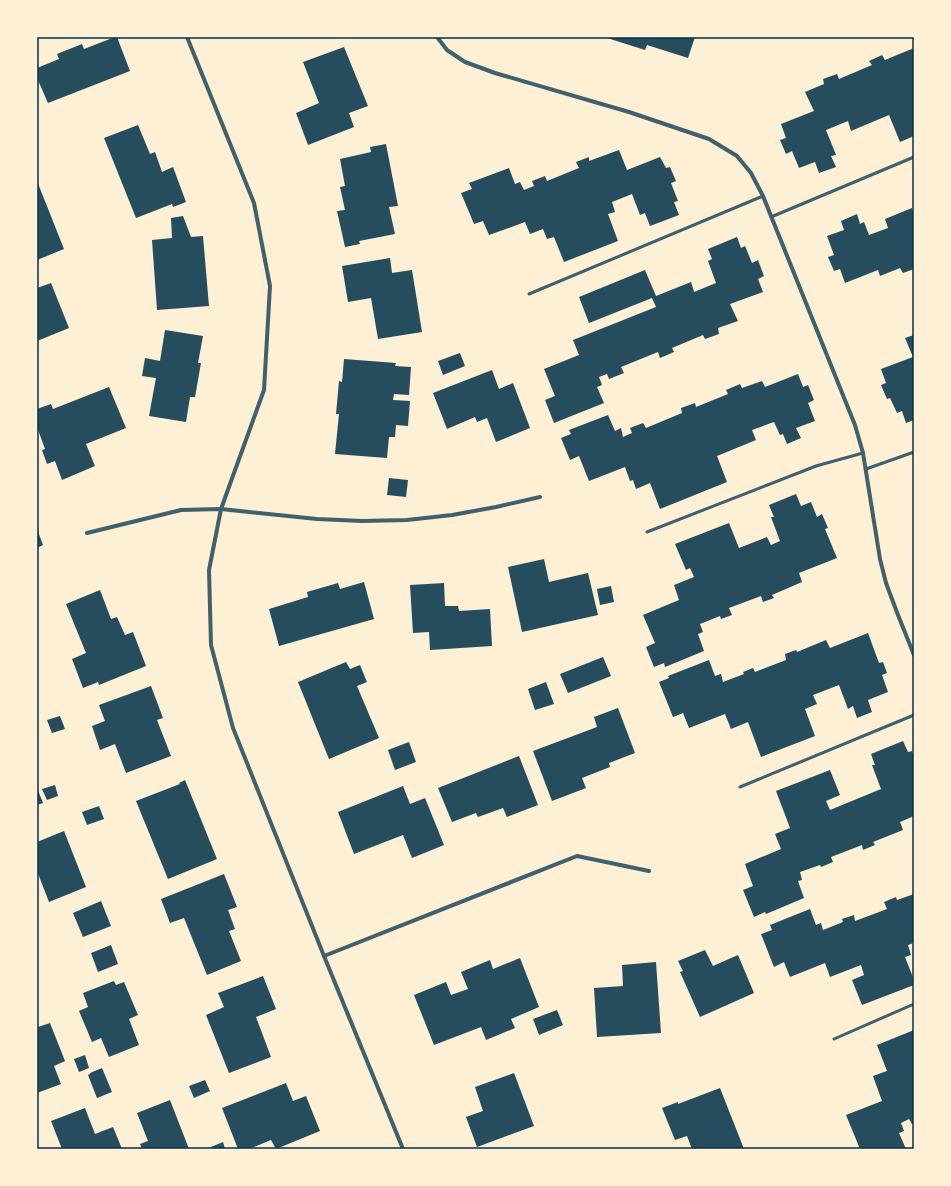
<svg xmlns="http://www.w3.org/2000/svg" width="951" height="1186" font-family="'Titillium Web',sans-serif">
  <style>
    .building { fill: #264d5e }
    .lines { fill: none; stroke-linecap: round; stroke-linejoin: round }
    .service { stroke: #3f606c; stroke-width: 3 }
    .minor { stroke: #3f606c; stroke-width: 4 }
    .neatline { fill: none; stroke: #003049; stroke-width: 1.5 }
  </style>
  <rect width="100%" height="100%" fill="#fdf0d5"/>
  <!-- building -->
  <g class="building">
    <polygon points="115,37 117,37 130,71 48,103 37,78 37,68 59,59 57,54 82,44 84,49"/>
    <polygon points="604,37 695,37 688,58 647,45 645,50"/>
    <polygon points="344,47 368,106 349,113 354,127 308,145 296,113 319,103 303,62"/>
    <polygon points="914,48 914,136 900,142 889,115 851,131 848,121 826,130 836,155 831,156 836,167 819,173 815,162 799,168 792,151 786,154 780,140 786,138 781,124 814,111 805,92 824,84 823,79 837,74 839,79 872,65 869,61 882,55 885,60"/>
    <polygon points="138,125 150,154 155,152 162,172 173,167 186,202 173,207 172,204 136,218 104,138"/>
    <polygon points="386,144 398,206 389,207 395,234 359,241 360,244 345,247 337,211 345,210 340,187 345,186 340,159 371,152 370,147"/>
    <polygon points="619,150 627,170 660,157 666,168 670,167 676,181 671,183 678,201 674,202 679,215 650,226 645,213 640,215 632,194 612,202 615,212 608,214 618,241 564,262 554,237 547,239 543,229 530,234 525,222 489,235 483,221 474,224 461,193 472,189 469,183 509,168 515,184 520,182 524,190 534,186 532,181 545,176 547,181 579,168 576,162 589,157 589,161"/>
    <polygon points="37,181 64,249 37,260"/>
    <polygon points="912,208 913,212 914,211 914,269 903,273 900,268 880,276 878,270 845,283 840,269 834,271 828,257 834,255 827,236 844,230 841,221 857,214 860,224 864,222 869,235 888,228 885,219"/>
    <polygon points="183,216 191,237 203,236 209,306 157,310 152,240 172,238 171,218"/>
    <polygon points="737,237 741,248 745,246 752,263 758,260 764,276 758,279 763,292 730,304 738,321 718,328 719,334 705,339 703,335 672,348 674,352 660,358 658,352 621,367 624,373 609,379 607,374 599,377 602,385 597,387 604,403 554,423 545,400 555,396 544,369 579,355 573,340 656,307 652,298 589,323 579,297 645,270 656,296 691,282 694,292 716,283 708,261 712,259 708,249"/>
    <polygon points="390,258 392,273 412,270 422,332 378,339 371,298 348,302 342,266"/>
    <polygon points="51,283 69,328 37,341 37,288"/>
    <polygon points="165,330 203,336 198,363 201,363 195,397 190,397 186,422 149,416 156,378 142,376 145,358 160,361"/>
    <polygon points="914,335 914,420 906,423 902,411 897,413 890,398 887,399 881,385 886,383 881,369 913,357 905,338"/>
    <polygon points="460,353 465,366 443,375 438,361"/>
    <polygon points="344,359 396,363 395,366 411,367 409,395 394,394 393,400 410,401 408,426 396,425 395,437 389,437 387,458 335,454 339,414 336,414 339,381 342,382"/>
    <polygon points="492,370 499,389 513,383 530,428 496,442 487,418 477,422 475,417 447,429 433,393"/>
    <polygon points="798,374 803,387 808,385 814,400 808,403 815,421 796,428 801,438 787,444 783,434 780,435 774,422 752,430 756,440 717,456 727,482 660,509 650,483 636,489 633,480 630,481 625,467 589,481 579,456 570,460 561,438 571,434 569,430 608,415 615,431 621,428 623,437 632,433 630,428 643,423 646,428 682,413 681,408 695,403 696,407 728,394 726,390 740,384 742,388 762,381 765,387"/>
    <polygon points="109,387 126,428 86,444 95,466 62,480 55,461 47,464 42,450 45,449 37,427 37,409 51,404 53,409"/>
    <polygon points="389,478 408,480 406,497 387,495"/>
    <polygon points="796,494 801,506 811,502 817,517 822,514 828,528 825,529 837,558 799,573 802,582 772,595 774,598 763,602 761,596 729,608 732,615 721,619 720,616 700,624 703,632 698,634 704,651 665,667 664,663 654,667 646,647 655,643 643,615 679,600 674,585 694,577 690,568 686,570 675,544 729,523 739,548 767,537 771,545 780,541 771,517 774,517 769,505"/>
    <polygon points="37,529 43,545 37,548"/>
    <polygon points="544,559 549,582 588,573 598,615 522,632 508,567"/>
    <polygon points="364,582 374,619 279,646 269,609 308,597 307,592 338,583 340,589"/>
    <polygon points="444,583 445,606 458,606 459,611 490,609 492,646 430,650 429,632 413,633 410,585"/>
    <polygon points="611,586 614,602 600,605 597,589"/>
    <polygon points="100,590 111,619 117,617 125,635 133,632 146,666 99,685 98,682 83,688 72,659 86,653 66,604"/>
    <polygon points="868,633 879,663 883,662 887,673 882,675 888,692 868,700 872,712 857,718 853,706 848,709 839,685 813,695 817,704 805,709 815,736 761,757 748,722 731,729 725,714 689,728 683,713 673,717 659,682 669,678 668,676 709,660 715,676 721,674 723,682 744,674 743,672 753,668 755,672 786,660 785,654 796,650 797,652 826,640 830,648"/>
    <polygon points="603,657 611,676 568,693 560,674"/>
    <polygon points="346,662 350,669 360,665 367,682 357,686 379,738 329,759 298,682"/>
    <polygon points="546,682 554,704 535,710 528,689"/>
    <polygon points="151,686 163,718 157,720 171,756 126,773 115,744 100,750 92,726 105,721 99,705"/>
    <polygon points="618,708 635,753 609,763 610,767 582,778 586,788 552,801 533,751 597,727 594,717"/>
    <polygon points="60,716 65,729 52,733 47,720"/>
    <polygon points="903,741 908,752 912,751 914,757 914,816 900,822 903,830 873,842 875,845 863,850 862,845 831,857 833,862 821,867 820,865 800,872 802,880 798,881 804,898 766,914 765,912 754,917 743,890 753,886 745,864 781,849 775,834 790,828 776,791 830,770 840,795 826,801 830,810 881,789 872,765 875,765 871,754"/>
    <polygon points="409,742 416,762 395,770 388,750"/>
    <polygon points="519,756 538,805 507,817 503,808 478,817 476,813 452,822 438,788"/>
    <polygon points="185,780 217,859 168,879 136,801 180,784 179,783"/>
    <polygon points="55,785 58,796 47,800 42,789"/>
    <polygon points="403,786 410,804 425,798 444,845 412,858 403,835 354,854 338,812"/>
    <polygon points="37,788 43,803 37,805"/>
    <polygon points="99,806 104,819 87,825 82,812"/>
    <polygon points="64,831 86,887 49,902 37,871 37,842"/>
    <polygon points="224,874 237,907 228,910 235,929 229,931 241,961 207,975 184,918 170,923 161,899"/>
    <polygon points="914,894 914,943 908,945 911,955 905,957 914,980 914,985 862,1005 852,980 864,975 861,965 830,977 825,963 790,977 784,962 774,967 761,934 772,930 770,925 810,909 816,925 821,923 823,930 843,922 842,919 854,915 855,921 887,909 884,902 896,897 897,900"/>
    <polygon points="101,901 111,926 83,937 73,913"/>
    <polygon points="111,945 118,964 98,972 91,953"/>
    <polygon points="705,950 713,966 738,955 754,993 700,1017 680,972 683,971 678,961"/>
    <polygon points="520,958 539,1007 511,1019 515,1028 486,1040 481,1027 434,1045 414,995 446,982 451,995 468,989 461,972 490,960 493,969"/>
    <polygon points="656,962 661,1033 597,1037 594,988 623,986 622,965"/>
    <polygon points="263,976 276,1009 256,1017 271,1057 229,1073 206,1015 224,1007 218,993"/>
    <polygon points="114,981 116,985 124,982 138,1015 129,1019 139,1045 109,1057 101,1038 92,1042 79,1011 88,1007 83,993"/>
    <polygon points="557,1010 563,1025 539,1035 533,1019"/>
    <polygon points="50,1023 65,1061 54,1066 61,1084 37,1093 37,1025 38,1027"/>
    <polygon points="914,1030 914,1123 912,1124 909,1119 901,1123 904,1131 899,1133 906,1149 860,1149 846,1115 882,1101 873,1076 887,1071 877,1045"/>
    <polygon points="85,1055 89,1068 79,1072 74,1059"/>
    <polygon points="102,1068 112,1092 97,1098 88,1075 90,1074 90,1073"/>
    <polygon points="514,1073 534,1126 477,1147 466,1117 483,1111 475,1087"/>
    <polygon points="205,1080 210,1091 194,1098 189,1086"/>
    <polygon points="286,1083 293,1101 306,1096 320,1131 276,1149 271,1140 249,1149 238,1149 222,1108"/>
    <polygon points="720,1088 744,1149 692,1149 687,1136 675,1140 662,1108 678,1102 678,1104"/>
    <polygon points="170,1100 189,1149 142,1149 140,1144 148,1141 137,1113"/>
    <polygon points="85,1108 95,1134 113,1127 122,1149 62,1149 51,1121"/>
    <polygon points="223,1142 225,1149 212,1149 211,1147"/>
  </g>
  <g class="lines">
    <!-- service -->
    <g class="service">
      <polyline points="771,217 914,157"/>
      <polyline points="529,294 763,196"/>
      <polyline points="866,469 914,452"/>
      <polyline points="647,532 816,466 863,453"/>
      <polyline points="740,787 914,715"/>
      <polyline points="834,1039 914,1004"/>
    </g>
    <!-- minor -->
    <g class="minor">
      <polyline points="187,37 254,203 270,286 264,390 221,509 209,570 211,645 233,728 324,956 403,1149"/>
      <polyline points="437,37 447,50 465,62 495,73 629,112 709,139 737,156 751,173 763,196 855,425 863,453 880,559 886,583 898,615 914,655"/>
      <polyline points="87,533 181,510 221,509 317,519 362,521 407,520 452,515 496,507 540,497"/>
      <polyline points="324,956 577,856 649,871"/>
    </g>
  </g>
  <!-- border -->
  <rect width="951" height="1186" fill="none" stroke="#fdf0d5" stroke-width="76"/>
  <rect x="38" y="38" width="875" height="1110" class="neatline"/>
</svg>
